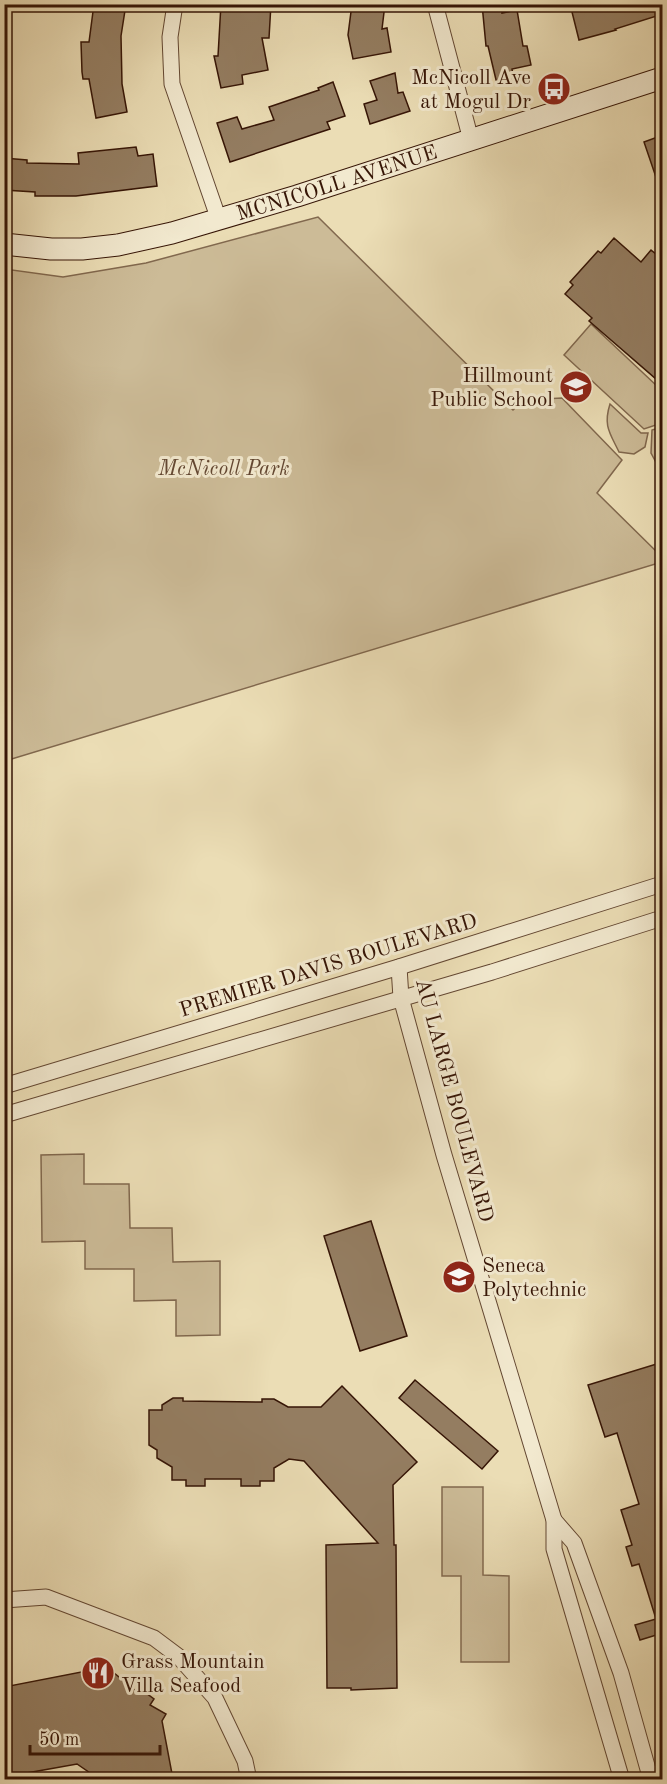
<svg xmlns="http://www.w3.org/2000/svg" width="667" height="1784" font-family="'Old Standard TT',serif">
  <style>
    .green { fill: #ccbb97; stroke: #81684e; stroke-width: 1.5 }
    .building { fill: #947d61; stroke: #361506; stroke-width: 1.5 }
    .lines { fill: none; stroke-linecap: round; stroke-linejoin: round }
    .street-casing { stroke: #634732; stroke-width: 17 }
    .secondary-casing { stroke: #361506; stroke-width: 23 }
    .street { stroke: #f2e9cf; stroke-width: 15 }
    .secondary { stroke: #f2e9cf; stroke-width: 21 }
    .labels { text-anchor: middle; stroke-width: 6; stroke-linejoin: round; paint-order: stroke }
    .poi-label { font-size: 21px; fill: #361506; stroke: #f2e9cf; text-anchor: end }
    .street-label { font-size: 21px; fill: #361506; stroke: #f2e9cf }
    .park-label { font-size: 21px; font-style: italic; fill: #634732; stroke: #f2e9cf }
  </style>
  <rect width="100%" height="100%" fill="#ebddb5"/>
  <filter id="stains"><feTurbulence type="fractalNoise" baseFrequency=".00333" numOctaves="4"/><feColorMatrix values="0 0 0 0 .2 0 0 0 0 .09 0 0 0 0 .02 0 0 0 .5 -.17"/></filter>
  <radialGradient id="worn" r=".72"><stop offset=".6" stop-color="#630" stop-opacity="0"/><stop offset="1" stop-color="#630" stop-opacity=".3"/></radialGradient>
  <!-- green -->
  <g class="green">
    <polygon points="318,217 513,410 524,400 562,398 622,460 597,493 662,557 662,562 5,761 5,269 63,277 146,263"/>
    <polygon points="591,324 658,387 662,386 662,423 644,429 564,355"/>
    <path d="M610 404 641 433H648L645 447 634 454 619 452C610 433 603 426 610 404Z"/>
    <polygon points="662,427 662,466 658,466 651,453 652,430"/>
    <polygon points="84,1154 84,1184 129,1184 130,1228 172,1228 173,1262 220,1261 220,1335 176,1336 176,1300 134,1301 134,1269 85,1269 85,1241 42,1242 41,1155"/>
    <polygon points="442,1487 483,1487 483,1575 509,1576 509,1662 461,1662 461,1576 442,1576"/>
  </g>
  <!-- building -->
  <g class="building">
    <polygon points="94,4 126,4 121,36 122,84 127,112 96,118 89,79 83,79 82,72 81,42 89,42"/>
    <polygon points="221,4 271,4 269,38 262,38 268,70 242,75 243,84 221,88 214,56 218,56"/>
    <polygon points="352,4 385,4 382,29 387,28 391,52 353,59 348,35"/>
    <polygon points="482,4 502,4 502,13 517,10 523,46 527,46 531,65 512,69 514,80 497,84 488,46 486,46"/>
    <polygon points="570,4 663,4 663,14 615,29 616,30 579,40"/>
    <polygon points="395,73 398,93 403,92 410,111 370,124 364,104 377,100 370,81"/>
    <polygon points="333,82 345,116 327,122 330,129 230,162 217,123 237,117 242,129 274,120 269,107 319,90 318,88"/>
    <polygon points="663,135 663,189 660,189 644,142"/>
    <polygon points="136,147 138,156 153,154 157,186 76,196 35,196 35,192 4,190 4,158 27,160 27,163 79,164 78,153"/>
    <polygon points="614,238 641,262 651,250 663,260 663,385 589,321 592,318 565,294 573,285 570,282 598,251 601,253"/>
    <polygon points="371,1221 407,1336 360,1351 324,1236"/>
    <polygon points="663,1362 663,1633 640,1640 635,1625 656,1619 639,1564 632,1566 626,1547 632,1545 621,1510 639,1504 617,1433 605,1437 588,1385"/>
    <polygon points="415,1380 498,1451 482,1469 399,1398"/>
    <polygon points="342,1386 417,1462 393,1485 394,1545 396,1545 397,1688 351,1690 351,1688 327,1688 326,1545 378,1543 304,1461 289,1459 274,1468 274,1481 260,1481 260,1486 241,1486 241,1479 205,1479 205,1486 186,1486 186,1480 172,1480 172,1467 157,1458 157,1450 149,1445 149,1410 162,1410 162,1405 173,1398 183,1398 183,1401 262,1402 262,1399 274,1399 288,1407 321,1407"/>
    <polygon points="107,1667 137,1692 139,1688 154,1699 150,1705 166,1714 162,1721 173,1779 99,1779 77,1764 4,1777 4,1687"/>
  </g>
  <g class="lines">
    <defs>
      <g id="street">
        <polyline points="175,4 170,37 172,84 219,220"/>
        <polyline points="435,4 471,140"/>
        <polyline points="399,967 401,998 444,1155 554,1520 554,1549 622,1780"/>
        <polyline points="4,1086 399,967 662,884"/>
        <polyline points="4,1115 492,972 662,918"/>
        <polyline points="554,1520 574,1543 621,1673 651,1780"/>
        <polyline points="4,1600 46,1597 154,1638 178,1656 215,1698 245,1761 249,1780"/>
      </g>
      <g id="secondary">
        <path id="s1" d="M4 244 51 249H82L118 245 172 233 297 196 662 78"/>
      </g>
    </defs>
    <!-- street casing -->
    <use href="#street" class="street-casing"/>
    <!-- secondary casing -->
    <use href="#secondary" class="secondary-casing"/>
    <!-- street -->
    <use href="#street" class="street"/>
    <!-- secondary -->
    <use href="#secondary" class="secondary"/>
  </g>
  <!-- icons -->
  <defs>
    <symbol id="bus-disc" viewBox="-11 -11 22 22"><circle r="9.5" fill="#8f2418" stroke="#f2e9cf"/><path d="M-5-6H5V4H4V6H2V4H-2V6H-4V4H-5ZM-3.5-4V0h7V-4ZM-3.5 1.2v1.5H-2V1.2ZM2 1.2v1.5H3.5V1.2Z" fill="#fff"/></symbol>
    <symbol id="school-disc" viewBox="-11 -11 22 22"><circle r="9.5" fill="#8f2418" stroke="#f2e9cf"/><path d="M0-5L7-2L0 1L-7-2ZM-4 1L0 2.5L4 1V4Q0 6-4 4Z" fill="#fff"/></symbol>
    <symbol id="university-disc" viewBox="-11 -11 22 22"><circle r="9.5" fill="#8f2418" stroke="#f2e9cf"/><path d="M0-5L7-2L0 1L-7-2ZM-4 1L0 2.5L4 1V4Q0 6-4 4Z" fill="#fff"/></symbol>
    <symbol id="restaurant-disc" viewBox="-11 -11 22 22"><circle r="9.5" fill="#8f2418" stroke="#f2e9cf"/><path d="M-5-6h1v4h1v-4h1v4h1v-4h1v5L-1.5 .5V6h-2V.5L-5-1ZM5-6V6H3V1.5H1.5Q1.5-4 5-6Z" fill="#fff"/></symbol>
  </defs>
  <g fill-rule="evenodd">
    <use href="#bus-disc" x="535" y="70" width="38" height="38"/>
    <use href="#school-disc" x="557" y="368" width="38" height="38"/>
    <use href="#university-disc" x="440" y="1258" width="38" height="38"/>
    <use href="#restaurant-disc" x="79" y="1654" width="38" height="38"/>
  </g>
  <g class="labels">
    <!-- poi labels -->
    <g class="poi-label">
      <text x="531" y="84">McNicoll Ave<tspan x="531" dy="24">at Mogul Dr</tspan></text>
      <text x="553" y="382">Hillmount<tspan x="553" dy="24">Public School</tspan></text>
      <text x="482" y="1272" text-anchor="start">Seneca<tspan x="482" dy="24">Polytechnic</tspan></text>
      <text x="121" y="1668" text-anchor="start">Grass Mountain<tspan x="121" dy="24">Villa Seafood</tspan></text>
    </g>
    <!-- street labels -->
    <g class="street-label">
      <text dy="7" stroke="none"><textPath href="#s1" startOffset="342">MCNICOLL AVENUE</textPath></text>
      <text transform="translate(328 965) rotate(-17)" y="7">PREMIER DAVIS BOULEVARD</text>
      <text transform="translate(455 1100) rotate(75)" y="7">AU LARGE BOULEVARD</text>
    </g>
    <!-- park labels -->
    <g class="park-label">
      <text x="224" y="475">McNicoll Park</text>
    </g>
  </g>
  <!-- margin -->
  <rect width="667" height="1784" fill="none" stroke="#ebddb5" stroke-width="24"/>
  <rect x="6" y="6" width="655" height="1772" fill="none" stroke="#361506" stroke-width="3"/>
  <rect x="12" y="12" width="643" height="1760" fill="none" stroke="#361506" stroke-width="1.5"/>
  <!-- scale -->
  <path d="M30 1745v9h130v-9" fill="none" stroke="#361506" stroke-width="3"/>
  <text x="39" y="1745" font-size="18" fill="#361506" stroke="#f2e9cf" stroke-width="4.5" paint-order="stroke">50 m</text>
  <rect width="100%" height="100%" filter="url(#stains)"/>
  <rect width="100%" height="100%" fill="url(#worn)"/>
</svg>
